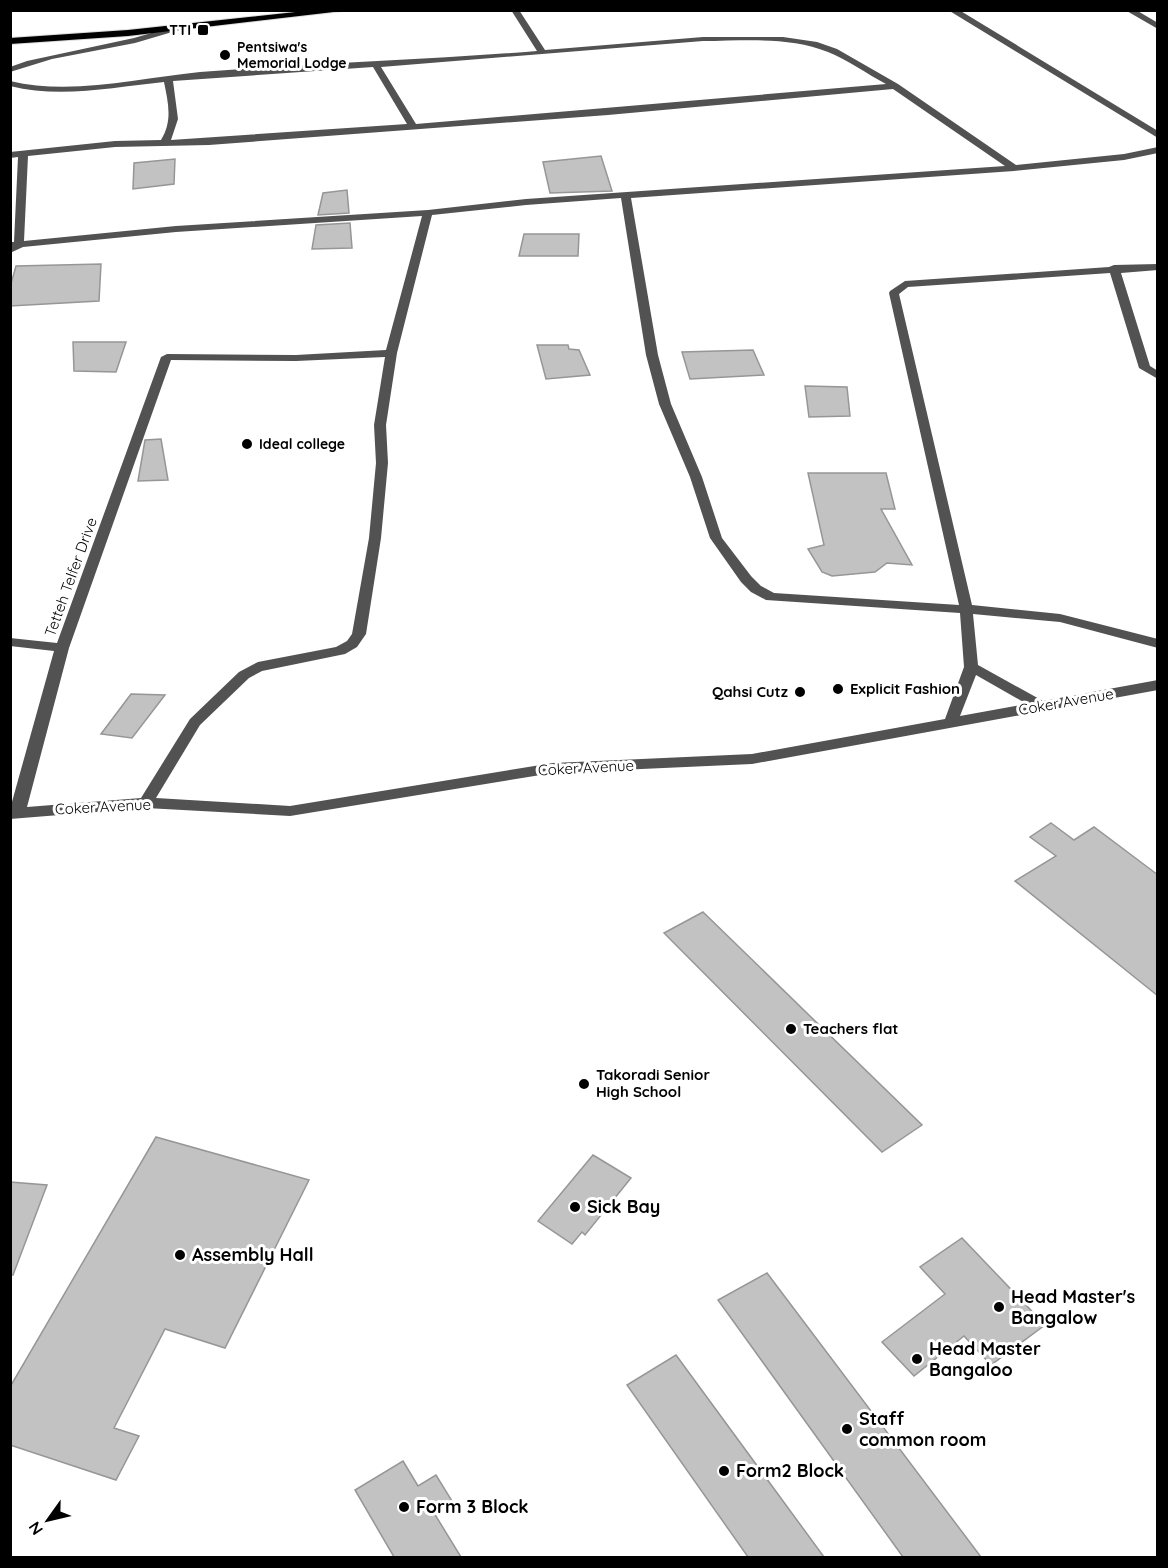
<svg xmlns="http://www.w3.org/2000/svg" width="1168" height="1568" font-family="Quicksand,sans-serif">
  <style>
    .building { fill: #c2c2c2; stroke: #969696; stroke-width: 1.5 }
    .lines { fill: none; stroke-linecap: round; stroke-linejoin: round }
    .highway-casing { stroke: #dbdbdb; stroke-width: 2 }
    .minor { fill: #525252; fill-rule: evenodd }
    .highway { fill: #000; fill-rule: evenodd }
    .poi-dot { fill: #000; stroke: #fff; stroke-width: 2 }
    .labels { text-anchor: middle; stroke-width: 6; stroke-linejoin: round; paint-order: stroke }
    .far-poi-label { font-size: 14px; font-weight: bold; fill: #000; stroke: #fff; text-anchor: start }
    .street-label { font-size: 15px; fill: #000; stroke: #fff }
    .poi-label { font-size: 15px; font-weight: bold; fill: #000; stroke: #fff; text-anchor: start }
    .near-poi-label { font-size: 18px; font-weight: bold; fill: #000; stroke: #fff; text-anchor: start }
  </style>
  <rect width="100%" height="100%" fill="#fff"/>
  <!-- building -->
  <g class="building">
    <polygon points="601,156 612,191 550,193 543,162"/>
    <polygon points="175,159 174,184 133,189 134,163"/>
    <polygon points="347,190 349,213 318,215 323,193"/>
    <polygon points="350,223 352,248 312,249 316,225"/>
    <polygon points="524,234 579,234 578,256 519,256"/>
    <polygon points="101,264 99,301 10,306 10,287 16,266"/>
    <polygon points="73,342 126,342 116,372 74,371"/>
    <polygon points="537,345 568,345 569,349 579,350 590,375 546,379"/>
    <polygon points="753,350 764,375 690,379 682,352"/>
    <polygon points="805,386 847,387 850,416 809,417"/>
    <polygon points="161,439 168,480 138,481 145,440"/>
    <polygon points="808,473 886,473 895,509 881,509 912,565 887,563 875,572 832,576 822,572 808,549 824,545"/>
    <polygon points="131,694 165,695 132,738 101,734"/>
    <polygon points="1051,823 1074,840 1094,827 1158,875 1158,996 1015,881 1056,856 1030,837"/>
    <polygon points="703,912 922,1125 882,1152 664,933"/>
    <polygon points="156,1137 309,1180 225,1348 165,1329 114,1428 139,1436 116,1480 10,1445 10,1387"/>
    <polygon points="593,1155 631,1178 585,1235 582,1232 572,1244 538,1221"/>
    <polygon points="10,1182 47,1185 13,1275 10,1275"/>
    <polygon points="962,1238 1045,1325 991,1365 964,1336 914,1376 882,1342 945,1294 920,1267"/>
    <polygon points="767,1273 981,1557 903,1557 718,1300"/>
    <polygon points="676,1355 824,1557 748,1557 627,1385"/>
    <polygon points="403,1461 418,1486 436,1475 452,1501 434,1513 461,1557 394,1557 355,1490"/>
  </g>
  <g class="lines">
    <defs>
      <polygon id="highway" points="314,10 351,10 128,36 10,44 10,38 128,30"/>
    </defs>
    <!-- highway casing -->
    <use href="#highway" class="highway-casing"/>
    <!-- minor -->
    <g class="minor">
      <path d="M511 10H519L545 50 703 37H783L817 42 837 49 898 84 1016 165 1124 154 1158 147V153L1124 160 1014 171 631 198 658 355 671 404 702 477 722 538 751 576 761 586 774 593 959 605 889 293 890 291 905 281 1109 267 1114 265 1158 264V270L1121 273 1150 366 1158 371V379L1139 368 1110 273 908 287 899 294 972 605 1060 614 1158 639V648L1060 622 973 614 978 665 1043 701 1158 680V690L752 764 553 773 290 816 146 808 10 819V809L54 651 10 646V638L57 643 161 357 167 354 296 355 386 350 422 216 176 232 23 247 10 253V242H14L18 157 10 158V152L115 141 161 140C173 121 168 102 164 82 113 87 61 99 10 86V81C72 96 138 78 200 72 312 63 425 60 537 51ZM703 41C744 41 789 36 828 52 848 60 867 74 886 84L416 124 381 67ZM373 67 407 124 171 140 178 119 173 81ZM893 89 1005 166 526 199 428 210 176 226 24 241 28 156 115 147 209 145 608 115ZM621 198 646 355 659 404 690 477 710 538 741 582 751 592 766 600 960 613 964 667 945 719 752 754 553 763 290 806 156 798 200 725 249 678 262 671 345 654 357 647 366 634 381 538 388 463 386 425 397 353 432 215 526 205ZM385 357 374 425 376 463 369 538 352 634 347 641 336 647 258 662 239 672 190 719 141 798 27 807 69 648 171 360 296 361ZM976 675 1027 704 960 716Z"/>
      <polygon points="948,10 959,10 1158,131 1158,138"/>
      <polygon points="1125,10 1136,10 1158,23 1158,29"/>
      <polygon points="176,26 180,28 179,30 135,43 52,59 10,72 10,67 27,61 134,38"/>
    </g>
    <!-- highway -->
    <use href="#highway" class="highway"/>
  </g>
  <!-- markers -->
  <g class="poi-dot">
    <rect x="197" y="24" width="12" height="12" rx="3"/>
    <circle cx="225" cy="55" r="6"/>
    <circle cx="247" cy="444" r="6"/>
    <circle cx="838" cy="689" r="6"/>
    <circle cx="800" cy="692" r="6"/>
    <circle cx="791" cy="1029" r="6"/>
    <circle cx="584" cy="1084" r="6"/>
    <circle cx="575" cy="1207" r="6"/>
    <circle cx="180" cy="1255" r="6"/>
    <circle cx="999" cy="1307" r="6"/>
    <circle cx="917" cy="1359" r="6"/>
    <circle cx="847" cy="1429" r="6"/>
    <circle cx="724" cy="1471" r="6"/>
    <circle cx="404" cy="1507" r="6"/>
  </g>
  <g class="labels">
    <!-- far-poi labels -->
    <g class="far-poi-label">
      <text x="191" y="35" text-anchor="end">TTI</text>
      <text x="237" y="52">Pentsiwa's<tspan x="237" dy="16">Memorial Lodge</tspan></text>
      <text x="259" y="449">Ideal college</text>
    </g>
    <!-- street labels -->
    <g class="street-label">
      <text transform="translate(71 577) rotate(-70)" y="5">Tetteh Telfer Drive</text>
      <text transform="translate(1066 702) rotate(-10)" y="5">Coker Avenue</text>
      <text transform="translate(586 768) rotate(-3)" y="5">Coker Avenue</text>
      <text transform="translate(103 807) rotate(-3)" y="5">Coker Avenue</text>
    </g>
    <!-- poi labels -->
    <g class="poi-label">
      <text x="850" y="694">Explicit Fashion</text>
      <text x="788" y="697" text-anchor="end">Qahsi Cutz</text>
      <text x="803" y="1034">Teachers flat</text>
      <text x="596" y="1080">Takoradi Senior<tspan x="596" dy="17">High School</tspan></text>
    </g>
    <!-- near-poi labels -->
    <g class="near-poi-label">
      <text x="587" y="1213">Sick Bay</text>
      <text x="192" y="1261">Assembly Hall</text>
      <text x="1011" y="1303">Head Master's<tspan x="1011" dy="21">Bangalow</tspan></text>
      <text x="929" y="1355">Head Master<tspan x="929" dy="21">Bangaloo</tspan></text>
      <text x="859" y="1425">Staff<tspan x="859" dy="21">common room</tspan></text>
      <text x="736" y="1477">Form2 Block</text>
      <text x="416" y="1513">Form 3 Block</text>
    </g>
  </g>
  <!-- border -->
  <rect width="1168" height="1568" fill="none" stroke="#000000" stroke-width="24"/>
  <!-- north arrow -->
  <g transform="translate(48 1520) rotate(236)" stroke="#ffffff" stroke-width="4.5" paint-order="stroke">
  <path d="M0-4.5L10 22L0 15L-10 22Z" fill="#000000"/>
  <text y="-9" font-size="16" font-weight="bold" text-anchor="middle" fill="#000000">N</text>
  </g>
</svg>
